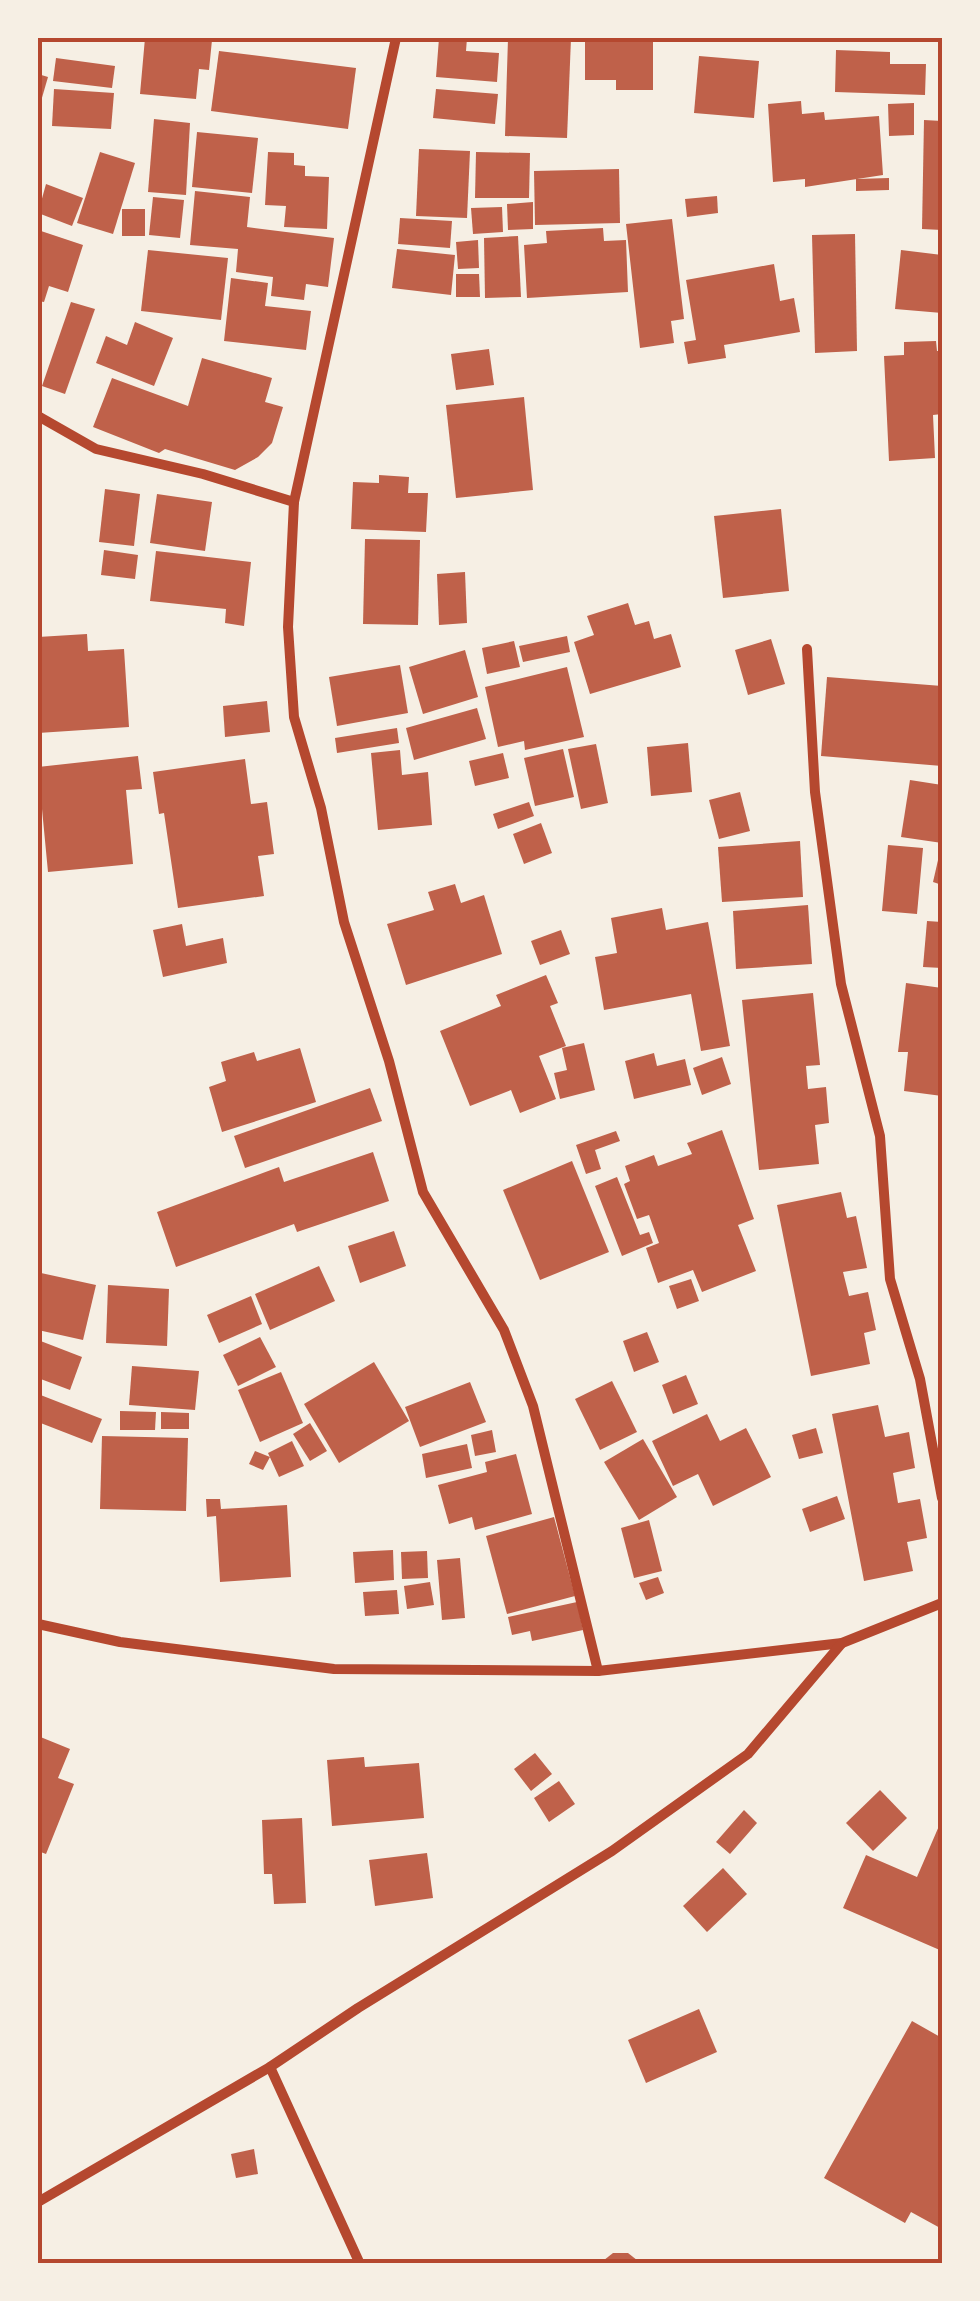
<svg xmlns="http://www.w3.org/2000/svg" width="980" height="2301" font-family="'Golos Text',sans-serif">
  <style>
    .building { fill: #bf614a }
    .lines { fill: none; stroke-linecap: round; stroke-linejoin: round }
    .minor { stroke: #b5482f; stroke-width: 10 }
    .neatline { fill: none; stroke: #b5482f; stroke-width: 4 }
  </style>
  <rect width="100%" height="100%" fill="#f6efe4"/>
  <!-- building -->
  <g class="building">
    <polygon points="145,38 212,40 209,70 199,69 196,99 140,94"/>
    <polygon points="439,38 467,38 466,51 499,53 497,82 436,77"/>
    <polygon points="508,38 571,38 567,138 505,136"/>
    <polygon points="585,38 653,38 653,90 616,90 616,80 585,80"/>
    <polygon points="836,50 890,52 890,64 926,64 925,95 835,92"/>
    <polygon points="219,51 356,68 348,129 211,111"/>
    <polygon points="699,56 759,61 754,118 694,113"/>
    <polygon points="56,58 115,66 112,88 53,81"/>
    <polygon points="38,74 48,77 39,108 38,108"/>
    <polygon points="54,89 114,93 111,129 52,126"/>
    <polygon points="436,89 498,94 495,124 433,118"/>
    <polygon points="801,101 802,114 824,112 825,120 879,116 883,175 805,187 805,179 773,182 768,104"/>
    <polygon points="914,103 914,135 889,136 888,104"/>
    <polygon points="154,119 190,123 186,195 148,192"/>
    <polygon points="924,120 942,121 942,230 922,229"/>
    <polygon points="197,132 258,138 252,193 192,187"/>
    <polygon points="419,149 470,151 467,218 416,216"/>
    <polygon points="100,152 135,163 113,234 77,223"/>
    <polygon points="268,152 294,153 294,165 305,166 305,176 329,177 327,229 284,227 286,206 265,205"/>
    <polygon points="476,152 530,153 529,198 475,198"/>
    <polygon points="619,169 620,223 535,225 534,171"/>
    <polygon points="889,178 889,190 856,191 856,179"/>
    <polygon points="46,184 83,198 72,226 38,213"/>
    <polygon points="195,191 250,197 247,227 334,238 328,287 306,284 304,300 271,296 273,277 236,272 238,249 190,245"/>
    <polygon points="717,196 718,213 687,217 685,199"/>
    <polygon points="153,197 184,200 180,238 149,235"/>
    <polygon points="533,202 533,229 508,230 507,204"/>
    <polygon points="502,207 503,232 473,234 471,208"/>
    <rect x="122" y="209" width="23" height="27"/>
    <polygon points="400,218 452,221 450,248 398,244"/>
    <polygon points="672,219 684,319 671,321 674,343 640,348 626,224"/>
    <polygon points="603,228 604,241 626,240 628,292 527,298 524,245 547,243 546,231"/>
    <polygon points="38,230 83,245 68,292 49,286 44,302 38,301"/>
    <polygon points="855,234 857,351 815,353 812,235"/>
    <polygon points="518,236 521,297 485,298 484,238"/>
    <polygon points="478,240 479,268 458,269 456,242"/>
    <polygon points="397,249 455,255 451,295 392,288"/>
    <polygon points="148,250 228,258 221,320 141,311"/>
    <polygon points="901,250 942,255 942,313 895,309"/>
    <polygon points="774,264 780,301 794,298 800,332 724,345 726,358 688,364 684,342 696,340 686,280"/>
    <polygon points="456,274 479,274 480,297 456,297"/>
    <polygon points="231,278 268,283 265,306 311,311 306,350 224,341"/>
    <polygon points="71,302 95,309 65,394 42,386"/>
    <polygon points="135,322 173,338 154,386 96,363 106,336 127,345"/>
    <polygon points="936,341 937,351 942,351 942,414 933,415 935,458 889,461 884,356 904,355 904,342"/>
    <polygon points="489,349 494,385 456,390 451,354"/>
    <polygon points="202,358 272,378 265,402 283,407 272,443 258,457 235,470 165,449 159,453 93,427 112,378 188,406"/>
    <polygon points="524,397 533,490 456,498 446,405"/>
    <polygon points="379,475 409,477 408,493 428,493 426,532 351,529 353,482 379,483"/>
    <polygon points="105,489 140,494 134,546 99,542"/>
    <polygon points="157,494 212,502 205,551 150,543"/>
    <polygon points="781,509 789,591 723,598 714,516"/>
    <polygon points="365,539 420,540 418,625 363,624"/>
    <polygon points="104,550 138,555 135,579 101,575"/>
    <polygon points="156,551 251,562 244,626 225,623 226,609 150,601"/>
    <polygon points="465,572 467,623 439,625 437,574"/>
    <polygon points="628,603 635,625 649,621 654,639 671,634 681,667 590,694 574,642 594,635 587,616"/>
    <polygon points="87,634 88,651 124,649 129,727 38,733 38,637"/>
    <polygon points="567,636 570,652 523,662 519,646"/>
    <polygon points="771,639 785,684 748,695 735,650"/>
    <polygon points="514,641 520,667 487,674 482,648"/>
    <polygon points="465,650 478,697 423,714 409,667"/>
    <polygon points="400,665 408,713 337,726 329,677"/>
    <polygon points="567,667 584,737 525,750 524,741 498,747 485,687"/>
    <polygon points="827,677 942,686 942,766 821,756"/>
    <polygon points="267,701 270,732 225,737 223,706"/>
    <polygon points="477,708 486,739 414,760 406,728"/>
    <polygon points="397,728 399,743 337,753 335,738"/>
    <polygon points="688,743 692,792 651,796 647,747"/>
    <polygon points="596,744 608,803 581,809 568,749"/>
    <polygon points="563,749 574,797 535,806 524,758"/>
    <polygon points="400,750 402,775 428,772 432,825 378,830 371,753"/>
    <polygon points="503,753 509,778 475,786 469,761"/>
    <polygon points="138,756 142,789 126,790 133,864 48,872 38,767"/>
    <polygon points="245,759 251,804 267,802 274,854 258,856 264,896 178,908 164,813 159,814 153,772"/>
    <polygon points="910,780 942,785 942,843 901,837"/>
    <polygon points="740,792 750,831 719,839 709,800"/>
    <polygon points="529,802 534,816 498,829 493,814"/>
    <polygon points="541,823 552,853 524,864 513,834"/>
    <polygon points="800,841 803,897 722,902 718,847"/>
    <polygon points="888,845 923,848 917,914 882,911"/>
    <polygon points="941,847 942,847 942,885 933,882"/>
    <polygon points="455,884 461,903 484,895 502,954 406,985 387,924 434,910 428,892"/>
    <polygon points="808,905 812,964 736,969 733,911"/>
    <polygon points="662,908 666,930 708,922 730,1046 701,1051 691,994 604,1010 595,957 617,953 611,918"/>
    <polygon points="927,921 942,922 942,968 923,967"/>
    <polygon points="182,924 186,946 223,938 227,963 163,977 153,930"/>
    <polygon points="561,930 570,954 540,965 531,941"/>
    <polygon points="546,975 558,1003 550,1006 566,1046 539,1056 556,1099 520,1113 511,1090 470,1106 440,1031 501,1006 496,995"/>
    <polygon points="906,983 942,988 942,1096 904,1091 908,1052 898,1052"/>
    <polygon points="813,993 820,1065 806,1066 808,1089 826,1087 829,1123 815,1125 819,1164 759,1170 742,1000"/>
    <polygon points="584,1043 595,1090 560,1099 554,1073 567,1070 562,1048"/>
    <polygon points="300,1048 316,1102 222,1132 209,1087 226,1081 221,1062 254,1052 257,1061"/>
    <polygon points="654,1053 657,1066 685,1059 691,1085 634,1099 625,1061"/>
    <polygon points="722,1057 731,1084 702,1095 693,1068"/>
    <polygon points="370,1088 382,1121 245,1168 234,1136"/>
    <polygon points="722,1130 754,1219 738,1225 756,1271 702,1292 693,1270 658,1283 646,1248 659,1243 649,1215 637,1219 624,1184 630,1181 625,1166 654,1155 658,1166 692,1154 687,1143"/>
    <polygon points="616,1131 620,1141 595,1150 601,1169 586,1174 576,1145"/>
    <polygon points="373,1152 389,1201 297,1232 294,1224 176,1267 157,1212 279,1167 284,1182"/>
    <polygon points="572,1161 609,1252 540,1280 503,1190"/>
    <polygon points="617,1177 640,1235 649,1232 653,1243 622,1256 595,1186"/>
    <polygon points="841,1192 847,1218 856,1216 867,1268 843,1272 849,1296 868,1292 876,1330 864,1333 870,1364 811,1376 777,1205"/>
    <polygon points="394,1231 406,1266 360,1283 348,1246"/>
    <polygon points="319,1266 335,1301 270,1330 255,1294"/>
    <polygon points="41,1273 96,1285 83,1340 38,1330 38,1287"/>
    <polygon points="691,1279 699,1301 677,1309 669,1286"/>
    <polygon points="108,1285 169,1289 167,1346 106,1343"/>
    <polygon points="251,1296 262,1324 219,1343 207,1315"/>
    <polygon points="647,1332 659,1362 634,1372 623,1341"/>
    <polygon points="260,1337 276,1367 238,1386 223,1355"/>
    <polygon points="38,1340 82,1357 70,1390 38,1378"/>
    <polygon points="374,1362 409,1421 339,1463 304,1404"/>
    <polygon points="132,1366 199,1371 195,1410 129,1405"/>
    <polygon points="281,1372 303,1423 260,1442 238,1390"/>
    <polygon points="686,1375 698,1404 673,1414 662,1385"/>
    <polygon points="612,1381 637,1432 600,1450 575,1399"/>
    <polygon points="470,1382 486,1422 420,1447 405,1407"/>
    <polygon points="38,1394 102,1419 92,1443 38,1422"/>
    <polygon points="878,1405 885,1437 909,1432 915,1468 893,1473 898,1503 920,1499 927,1538 907,1542 913,1571 864,1581 832,1414"/>
    <polygon points="120,1411 156,1412 155,1430 120,1430"/>
    <polygon points="161,1412 189,1413 189,1429 161,1429"/>
    <polygon points="707,1414 720,1441 746,1428 771,1477 713,1506 698,1474 673,1486 652,1441"/>
    <polygon points="310,1423 327,1451 310,1461 293,1434"/>
    <polygon points="816,1428 823,1453 799,1459 792,1435"/>
    <polygon points="492,1430 496,1452 475,1456 471,1435"/>
    <polygon points="102,1436 188,1438 186,1511 100,1509"/>
    <polygon points="643,1439 677,1497 639,1520 604,1462"/>
    <polygon points="292,1441 304,1466 279,1477 268,1453"/>
    <polygon points="467,1444 472,1468 426,1478 422,1454"/>
    <polygon points="255,1451 270,1457 263,1470 249,1464"/>
    <polygon points="516,1454 532,1514 475,1530 472,1517 449,1524 438,1485 487,1472 485,1462"/>
    <polygon points="837,1496 845,1519 810,1532 802,1509"/>
    <polygon points="206,1499 220,1499 221,1509 287,1505 291,1577 220,1582 216,1516 207,1517"/>
    <polygon points="554,1517 575,1596 507,1614 486,1536"/>
    <polygon points="649,1520 662,1571 634,1578 621,1528"/>
    <polygon points="393,1550 394,1580 355,1583 353,1552"/>
    <polygon points="427,1551 428,1578 402,1579 401,1552"/>
    <polygon points="460,1558 465,1618 442,1620 437,1560"/>
    <polygon points="658,1577 664,1593 646,1600 639,1583"/>
    <polygon points="430,1582 434,1605 407,1609 404,1586"/>
    <polygon points="397,1590 399,1614 365,1616 363,1592"/>
    <polygon points="577,1602 583,1630 532,1641 530,1631 512,1635 508,1617"/>
    <polygon points="38,1736 70,1749 58,1778 74,1784 46,1854 38,1851"/>
    <polygon points="535,1753 552,1774 531,1791 514,1769"/>
    <polygon points="364,1757 365,1767 419,1763 424,1818 332,1826 327,1760"/>
    <polygon points="559,1781 575,1804 549,1822 534,1798"/>
    <polygon points="880,1790 907,1818 873,1851 846,1823"/>
    <polygon points="744,1810 757,1823 730,1854 716,1842"/>
    <polygon points="302,1818 306,1903 274,1904 272,1874 264,1874 262,1820"/>
    <polygon points="942,1819 942,1951 843,1908 866,1855 917,1877"/>
    <polygon points="427,1853 433,1898 375,1906 369,1860"/>
    <polygon points="723,1868 747,1894 707,1932 683,1906"/>
    <polygon points="699,2009 717,2052 646,2083 628,2040"/>
    <polygon points="912,2021 942,2038 942,2229 911,2212 905,2223 824,2178"/>
    <polygon points="254,2149 258,2174 236,2178 231,2154"/>
    <polygon points="613,2253 628,2253 642,2264 599,2264"/>
  </g>
  <g class="lines">
    <!-- minor -->
    <g class="minor">
      <polyline points="396,38 294,502 288,627 294,717 321,808 344,922 389,1061 423,1192 504,1330 533,1406 598,1671"/>
      <polyline points="38,416 96,449 203,474 294,502"/>
      <polyline points="807,649 815,792 841,984 880,1136 890,1279 920,1379 942,1498"/>
      <polyline points="38,1624 120,1642 334,1669 598,1671 842,1643 942,1603"/>
      <polyline points="270,2067 360,2264"/>
      <polyline points="38,2202 270,2067 358,2008 612,1851 748,1754 842,1643"/>
    </g>
  </g>
  <!-- border -->
  <rect width="980" height="2301" fill="none" stroke="#f6efe4" stroke-width="80"/>
  <rect x="40" y="40" width="900" height="2221" class="neatline"/>
</svg>
